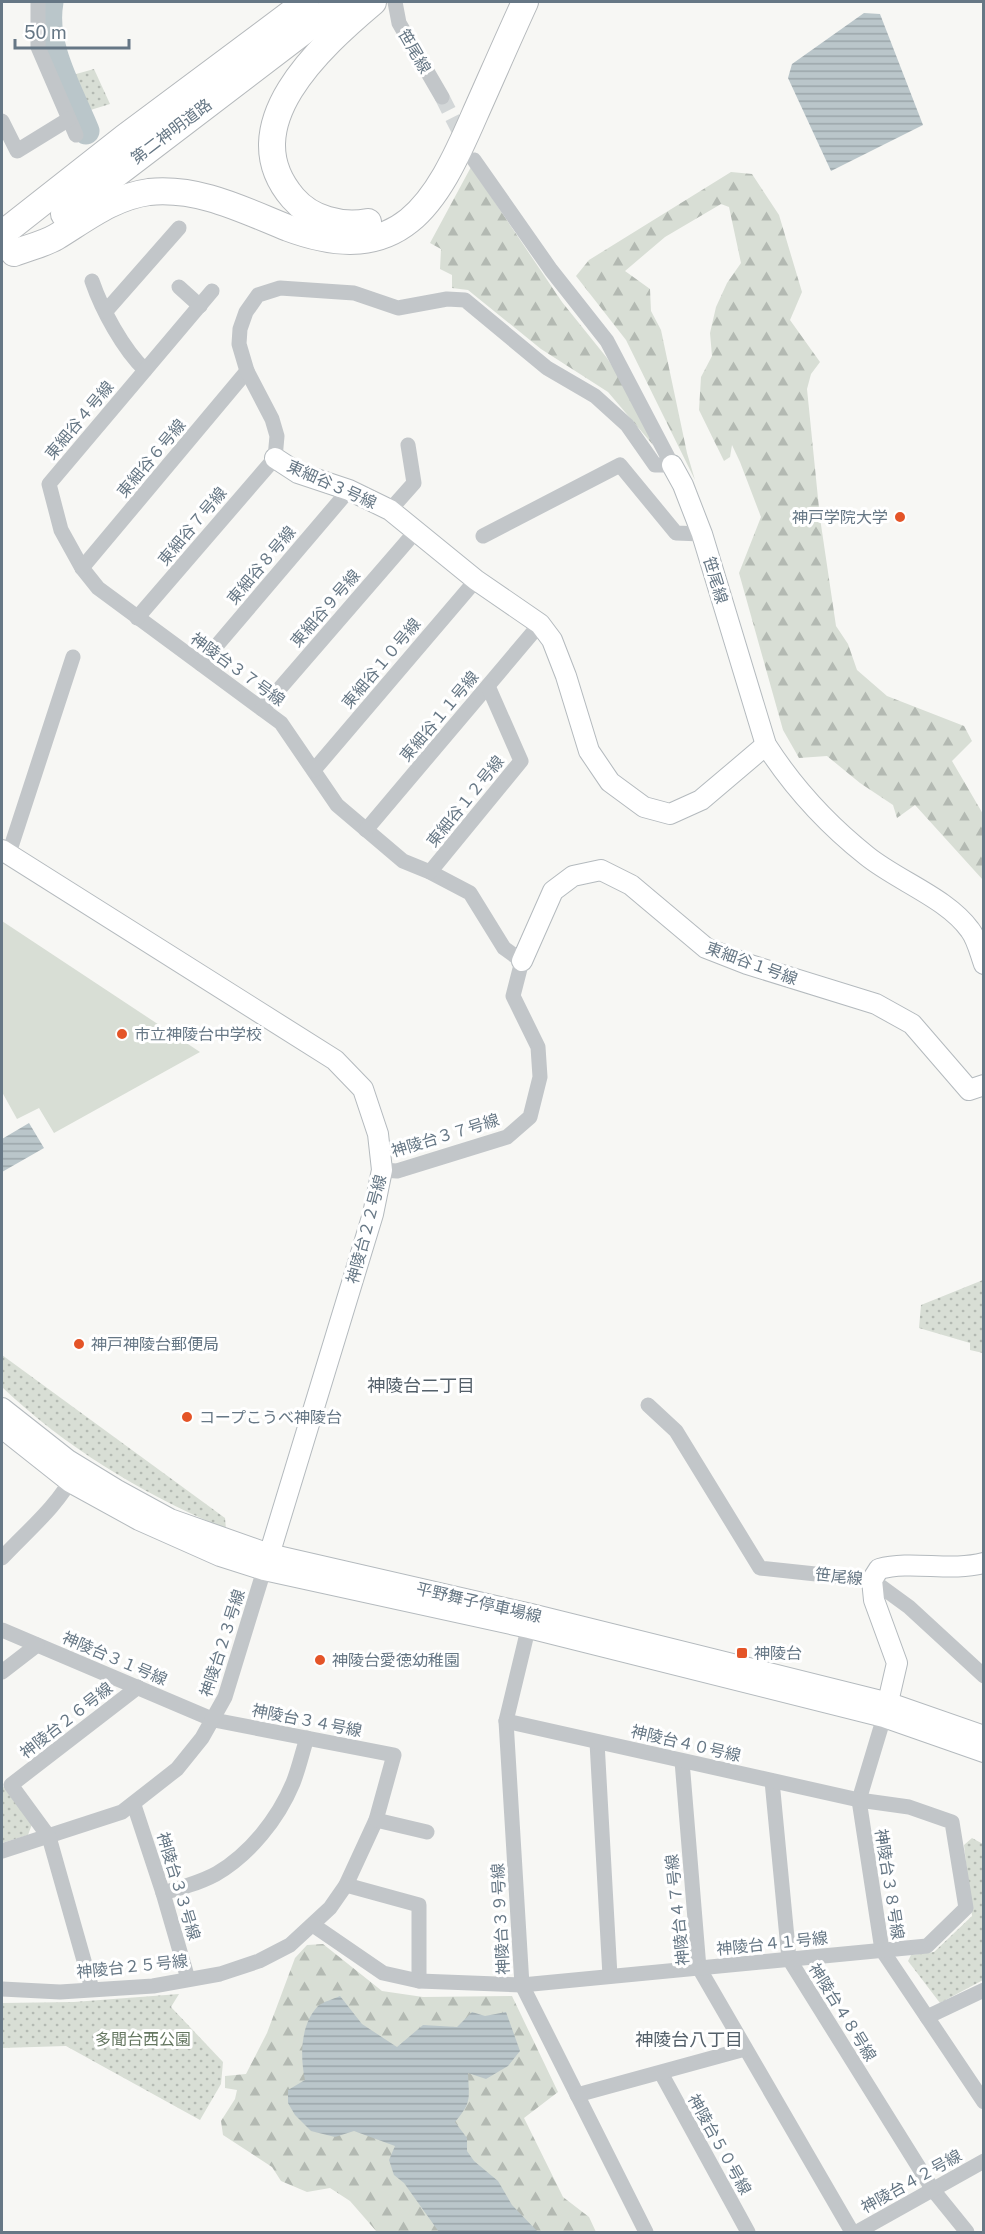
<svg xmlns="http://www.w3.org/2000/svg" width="985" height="2234" font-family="'Public Sans','Noto Sans JP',sans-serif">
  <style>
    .green { fill: url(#green-dots) }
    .forest { fill: url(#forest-firs) }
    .pitch { fill: #d8ded5 }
    .water { fill: url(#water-rules) }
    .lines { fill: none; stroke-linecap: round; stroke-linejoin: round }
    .river { stroke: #bac6ca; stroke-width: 27 }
    .street-tunnel { stroke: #d3d7d8; stroke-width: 15; stroke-dasharray: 15 8; stroke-linecap: butt }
    .secondary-casing { stroke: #b4babe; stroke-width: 22 }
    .highway-casing { stroke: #b5b9bc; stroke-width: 28 }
    .street { stroke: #c2c6c9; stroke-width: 15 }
    .secondary { stroke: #fff; stroke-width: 20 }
    .highway { stroke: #fff; stroke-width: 26 }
    .poi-dot { fill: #e45427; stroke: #fff; stroke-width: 2 }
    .labels { text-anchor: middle; stroke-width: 6; stroke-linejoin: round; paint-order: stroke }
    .street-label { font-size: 16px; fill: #667785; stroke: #fff }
    .poi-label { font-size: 16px; fill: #667785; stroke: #fff; text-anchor: start }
    .park-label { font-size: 16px; fill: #657761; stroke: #fff }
    .neighbourhood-label { font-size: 18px; fill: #54606a; stroke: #fff }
  </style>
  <defs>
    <pattern id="green-dots" width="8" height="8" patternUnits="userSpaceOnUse" patternTransform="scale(1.5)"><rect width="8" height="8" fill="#d8ded5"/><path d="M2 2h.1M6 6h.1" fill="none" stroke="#b3b9b2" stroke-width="1.8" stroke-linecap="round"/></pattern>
    <pattern id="forest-firs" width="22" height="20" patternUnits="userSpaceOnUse" patternTransform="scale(1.5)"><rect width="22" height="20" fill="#d8ded5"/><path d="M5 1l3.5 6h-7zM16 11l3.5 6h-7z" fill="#b3b9b2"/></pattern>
    <pattern id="water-rules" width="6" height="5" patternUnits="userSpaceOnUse" patternTransform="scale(1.5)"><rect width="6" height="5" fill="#bac6ca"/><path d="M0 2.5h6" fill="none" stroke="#9ba6aa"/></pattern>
  </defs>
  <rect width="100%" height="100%" fill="#f7f7f4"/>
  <!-- green -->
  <g class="green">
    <polygon points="94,69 110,104 84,112 69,76"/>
    <polygon points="983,1280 983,1353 970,1350 970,1343 919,1328 921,1305"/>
    <path d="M2 1355 225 1518 226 1529C144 1495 66 1448 2 1387Z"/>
    <polygon points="2,1785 32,1824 28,1835 2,1843"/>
    <polygon points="972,1838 983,1844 983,1980 940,2003 908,1961 911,1955 934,1952 972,1916 964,1845"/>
    <polygon points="179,1994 171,2007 223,2062 221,2084 200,2120 66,2046 2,2048 2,2003 74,2002"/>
  </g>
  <!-- forest -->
  <g class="forest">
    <polygon points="471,167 562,302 607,358 632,397 653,445 608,392 541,349 468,290 452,288 452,275 440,269 441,249 430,243"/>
    <polygon points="731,172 752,174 779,215 802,292 790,320 820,362 811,374 807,389 820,518 836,626 848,644 857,670 887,696 964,726 972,741 952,761 983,814 983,880 915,805 897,818 893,805 860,783 827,756 799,758 783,730 739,573 761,517 740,462 732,445 730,457 724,461 699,410 701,377 712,356 710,333 716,307 727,283 741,263 729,207 721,204 665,237 625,271 650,289 651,311 661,330 687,453 695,480 626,340 576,276 589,260"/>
    <polygon points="323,1944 382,1991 423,1997 512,1996 558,2092 524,2118 563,2197 589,2217 596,2232 377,2232 350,2201 330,2188 307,2192 281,2181 272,2167 223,2135 221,2121 235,2099 237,2090 225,2088 225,2076 246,2074 267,2033 295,1958 307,1945"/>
  </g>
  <!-- pitch -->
  <polygon class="pitch" points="2,921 200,1052 54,1133 39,1108 17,1119 2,1092"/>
  <!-- water -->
  <g class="water">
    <polygon points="864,13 880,14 923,125 831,171 788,78 792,64"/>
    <polygon points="29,1123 44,1148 2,1172 2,1139"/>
    <path d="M340 1996 362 2024 397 2047 423 2025 457 2027 472 2012 485 2016 506 2012 520 2051 508 2066 486 2079 468 2073C469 2099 472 2102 455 2122L467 2138V2151L474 2161 498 2181 512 2205 538 2232H439L404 2183 394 2175 389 2160 395 2146 354 2131 335 2137 311 2131 295 2115 288 2103V2090L305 2080C300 2057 300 2025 318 2006 323 2002 333 1999 340 1996Z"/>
  </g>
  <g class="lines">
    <!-- river -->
    <path class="river" d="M50 2C42 46 70 91 86 131"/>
    <!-- street-tunnel -->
    <polyline class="street-tunnel" points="442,97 464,141"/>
    <defs>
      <g id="secondary">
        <polyline points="275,458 298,473 349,490 390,510 476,580 540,624 552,640 566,676 589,751 610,782 644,807 670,814 701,800 766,745"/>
        <path d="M672 465 683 485 702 534 766 745C793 787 828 825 867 856 898 881 947 898 970 930 977 939 980 953 984 964"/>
        <polyline points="2,850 335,1060 363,1089 378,1134 382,1170 373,1214 266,1565"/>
        <polyline points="522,961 553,891 573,876 601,870 631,885 706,948 747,964 876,1004 912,1024 969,1090 984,1085"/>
        <polyline points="2,1408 68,1460 117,1490 170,1519 269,1554 531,1614 889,1703 984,1736"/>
        <polyline points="2,1428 70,1482 139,1520 220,1556 264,1570 529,1628 884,1717 984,1752"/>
        <path d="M885 1715 897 1663 874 1600 872 1580 879 1569C912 1560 950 1572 984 1563"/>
      </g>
      <g id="highway">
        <polyline points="64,214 342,2"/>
        <path d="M368 222C341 227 311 219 293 198 231 126 321 46 373 2"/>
        <polyline points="2,234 124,138 306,2"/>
        <path d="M14 253C27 248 44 244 56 237 87 218 113 197 149 192 199 187 243 210 288 228 401 270 436 204 475 114 492 76 508 39 525 2"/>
      </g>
    </defs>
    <!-- secondary casing -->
    <use href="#secondary" class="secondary-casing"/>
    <!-- highway casing -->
    <use href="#highway" class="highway-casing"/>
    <!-- street -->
    <g class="street">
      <polyline points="38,2 38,47 76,135"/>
      <polyline points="395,2 399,23 442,97"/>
      <polyline points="2,121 17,151 69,119"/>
      <path d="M92 281C102 310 123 349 145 370"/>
      <polyline points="179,287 200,306"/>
      <polyline points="212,291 49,484 61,530 82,568 98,588 281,723 337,805 403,861 430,872 470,893 504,948 522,961 513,996 538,1047 540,1077 530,1117 507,1137 397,1171 382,1170"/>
      <polyline points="106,311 179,228"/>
      <polyline points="390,510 414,483 408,445"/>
      <polyline points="483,536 620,465 676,533 702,534"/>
      <polyline points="82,568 247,371"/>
      <polyline points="137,618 275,458 277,436 272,419 247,371 239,344 240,329 246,312 258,295 280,288 354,293 398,308 447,299 465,300 547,368 595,396 627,425 655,465 672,465 607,341 551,270 474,160"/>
      <polyline points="201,664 349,490"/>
      <polyline points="262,709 416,531"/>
      <polyline points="314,770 476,580"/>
      <polyline points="366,830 540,624"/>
      <polyline points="9,853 73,657"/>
      <polyline points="430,872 521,761 488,686"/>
      <polyline points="648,1405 676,1431 760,1568 872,1580 909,1607 984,1676"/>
      <path d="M2 1558C26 1532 58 1506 74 1474"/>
      <polyline points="531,1617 506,1721 522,1985 646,2232"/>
      <polyline points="2,1630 214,1720 394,1755 376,1820 346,1885 330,1908 290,1945 259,1961 220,1974 153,1986 60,1992 2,1989"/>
      <polyline points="2,1672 37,1645"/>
      <polyline points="884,1717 859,1800 882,1950 984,2102"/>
      <polyline points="597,1742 610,1976"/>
      <polyline points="682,1761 699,1968 852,2232"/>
      <polyline points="772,1781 789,1959 933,2190 967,2232"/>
      <polyline points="134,1805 163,1893 188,1979"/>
      <polyline points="376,1820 427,1832"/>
      <polyline points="2,1851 122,1812 177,1769 202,1738 225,1697 264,1570"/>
      <polyline points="346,1885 419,1905 419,1981"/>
      <path d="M163 1893C181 1888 199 1883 216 1874 250 1854 278 1819 293 1783 299 1768 302 1753 307 1738"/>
      <polyline points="313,1925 383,1973 419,1981 522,1985 927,1946 966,1908 952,1822 909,1807 859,1800 506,1721"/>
      <polyline points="92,1989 49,1837 11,1785 138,1687"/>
      <polyline points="927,2017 984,1990"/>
      <polyline points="661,2073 748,2232"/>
      <polyline points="577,2095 745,2049"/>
      <polyline points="857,2232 984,2161"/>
    </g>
    <!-- secondary -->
    <use href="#secondary" class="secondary"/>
    <!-- highway -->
    <use href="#highway" class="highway"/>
  </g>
  <!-- markers -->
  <g class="poi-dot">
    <circle cx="900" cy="517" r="6"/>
    <circle cx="122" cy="1034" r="6"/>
    <circle cx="79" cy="1344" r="6"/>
    <circle cx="187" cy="1417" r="6"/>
    <rect x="736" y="1647" width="12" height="12" rx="3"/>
    <circle cx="320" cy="1660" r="6"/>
  </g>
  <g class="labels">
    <!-- street labels -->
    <g class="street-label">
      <text transform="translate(415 51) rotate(60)" y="6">笹尾線</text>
      <text transform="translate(171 131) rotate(-37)" y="6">第二神明道路</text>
      <text transform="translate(79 420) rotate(-50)" y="6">東細谷４号線</text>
      <text transform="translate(151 458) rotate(-50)" y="6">東細谷６号線</text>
      <text transform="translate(332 484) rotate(24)" y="6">東細谷３号線</text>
      <text transform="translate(192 526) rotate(-50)" y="6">東細谷７号線</text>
      <text transform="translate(261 565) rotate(-50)" y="6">東細谷８号線</text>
      <text transform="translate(716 580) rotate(73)" y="6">笹尾線</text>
      <text transform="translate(325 608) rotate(-49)" y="6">東細谷９号線</text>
      <text transform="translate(381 663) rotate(-50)" y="6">東細谷１０号線</text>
      <text transform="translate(238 669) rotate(36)" y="6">神陵台３７号線</text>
      <text transform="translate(439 716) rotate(-50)" y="6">東細谷１１号線</text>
      <text transform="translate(465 801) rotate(-51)" y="6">東細谷１２号線</text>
      <text transform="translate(752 963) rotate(20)" y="6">東細谷１号線</text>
      <text transform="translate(445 1135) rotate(-17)" y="6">神陵台３７号線</text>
      <text transform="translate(366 1229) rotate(-75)" y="6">神陵台２２号線</text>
      <text transform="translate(839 1576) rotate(6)" y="6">笹尾線</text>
      <text transform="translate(479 1602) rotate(13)" y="6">平野舞子停車場線</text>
      <text transform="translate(222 1643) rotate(-72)" y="6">神陵台２３号線</text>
      <text transform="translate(115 1658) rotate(23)" y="6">神陵台３１号線</text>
      <text transform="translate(66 1720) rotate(-38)" y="6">神陵台２６号線</text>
      <text transform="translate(307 1720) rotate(11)" y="6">神陵台３４号線</text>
      <text transform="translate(686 1743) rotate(13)" y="6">神陵台４０号線</text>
      <text transform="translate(890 1884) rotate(81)" y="6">神陵台３８号線</text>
      <text transform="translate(179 1886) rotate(73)" y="6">神陵台３３号線</text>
      <text transform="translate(677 1910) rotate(-96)" y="6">神陵台４７号線</text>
      <text transform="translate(500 1919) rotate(-93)" y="6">神陵台３９号線</text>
      <text transform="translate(772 1943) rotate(-6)" y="6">神陵台４１号線</text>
      <text transform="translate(132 1966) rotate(-6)" y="6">神陵台２５号線</text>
      <text transform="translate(843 2012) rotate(58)" y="6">神陵台４８号線</text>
      <text transform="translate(720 2144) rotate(61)" y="6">神陵台５０号線</text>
      <text transform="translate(911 2181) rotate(-29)" y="6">神陵台４２号線</text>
    </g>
    <!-- poi labels -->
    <g class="poi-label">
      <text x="888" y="523" text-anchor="end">神戸学院大学</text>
      <text x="134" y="1040">市立神陵台中学校</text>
      <text x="91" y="1350">神戸神陵台郵便局</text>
      <text x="199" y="1423">コープこうべ神陵台</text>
      <text x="754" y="1659">神陵台</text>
      <text x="332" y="1666">神陵台愛徳幼稚園</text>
    </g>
    <!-- park labels -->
    <g class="park-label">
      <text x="143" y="2045">多聞台西公園</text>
    </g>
    <!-- neighbourhood labels -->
    <g class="neighbourhood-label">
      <text x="421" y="1392">神陵台二丁目</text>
      <text x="689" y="2046">神陵台八丁目</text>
    </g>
  </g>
  <!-- border -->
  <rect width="985" height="2234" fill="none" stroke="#667785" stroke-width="6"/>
  <!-- scale -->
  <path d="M15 39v9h114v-9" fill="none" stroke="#667785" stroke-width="3"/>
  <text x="24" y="39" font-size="18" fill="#667785" stroke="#ffffff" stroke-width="4.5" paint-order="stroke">50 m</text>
</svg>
